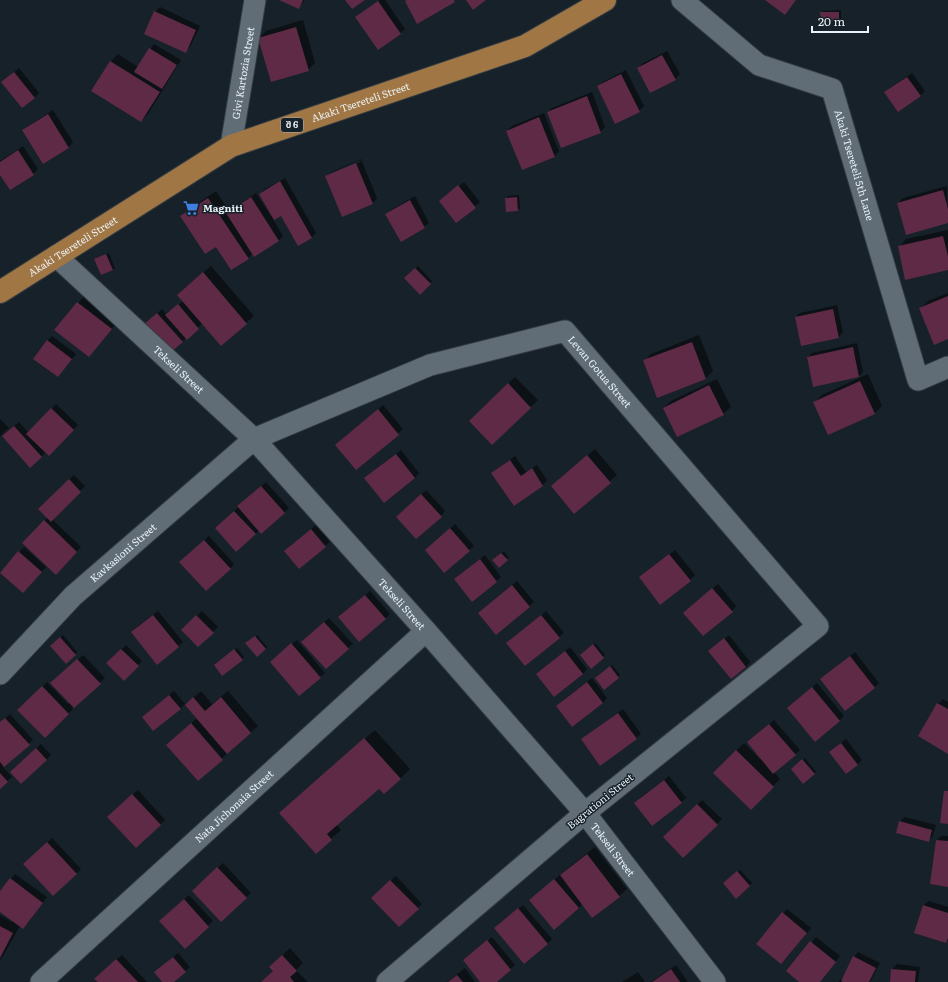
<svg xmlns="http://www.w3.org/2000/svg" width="948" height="982" font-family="Literata,'Noto Sans Georgian',serif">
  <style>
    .shadow { fill: #0007; fill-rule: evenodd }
    .building { fill: #5f2a45 }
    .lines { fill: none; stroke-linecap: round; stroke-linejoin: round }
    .street-casing { stroke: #363d44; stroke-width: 23 }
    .primary-casing { stroke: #363d44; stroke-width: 24 }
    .street { stroke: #606d77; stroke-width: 21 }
    .primary { stroke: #a07744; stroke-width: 22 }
    .labels { text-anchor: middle; stroke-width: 3; stroke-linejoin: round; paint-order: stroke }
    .shield { fill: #162129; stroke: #aab2b8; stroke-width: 1 }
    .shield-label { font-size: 9px; font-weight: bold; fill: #e9f0f6 }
    .street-label { font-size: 10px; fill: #e9f0f6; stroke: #162129 }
    .poi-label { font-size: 10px; font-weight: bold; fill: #e9f0f6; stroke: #162129; text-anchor: start }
  </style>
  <rect width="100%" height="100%" fill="#162129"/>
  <!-- shadow -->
  <g class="shadow">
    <polygon points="282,0 305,0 299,7"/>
    <polygon points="380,0 385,0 405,29 400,33 361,13"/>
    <polygon points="160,7 200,26 190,47 185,52 155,12"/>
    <polygon points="841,10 841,18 839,20 821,13 823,11"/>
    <polygon points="303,20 315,63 308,70 259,38 266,31"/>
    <polygon points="154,44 181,60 148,114 141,121 92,90 111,61 118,54 138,67 150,49"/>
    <polygon points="667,51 680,74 675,79 638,68 643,63"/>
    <polygon points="19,68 39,93 34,98 3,82"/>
    <polygon points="626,70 644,106 639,111 598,86 603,82"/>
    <polygon points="912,73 925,91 920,96 886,92 890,88"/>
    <polygon points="592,92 605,127 600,132 548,112 552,108"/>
    <polygon points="53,110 73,142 69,147 44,163 23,130 28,126"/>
    <polygon points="544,113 559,151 555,156 523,169 507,131 512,126"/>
    <polygon points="23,146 38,169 33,174 0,174 0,161"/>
    <path d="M361 159 377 198 373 203 326 177 331 172ZM360 160 361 162 330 175V173Z"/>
    <polygon points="285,178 316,233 312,237 281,215 273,219 283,236 279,240 255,255 253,253 248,258 216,245 182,216 189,209 216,191 229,211 256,193 271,216 272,215 260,194 265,189"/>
    <polygon points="464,182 480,202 456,222 445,196"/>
    <polygon points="947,186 948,222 898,203 903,198"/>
    <polygon points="519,195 520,208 518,210 506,198 508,196"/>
    <polygon points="415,196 429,223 424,227 387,214 391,210"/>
    <polygon points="948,230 948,269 899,247 906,239"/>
    <polygon points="109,253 115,268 113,270 95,260"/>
    <polygon points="211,266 254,316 221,344 203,323 170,352 150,320 162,309 167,315 183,301 185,288"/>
    <polygon points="418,266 432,281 420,293 406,278"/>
    <polygon points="948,293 948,338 921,308 928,301"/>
    <polygon points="85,295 118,321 89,356 56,330"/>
    <polygon points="837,305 843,332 839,337 796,317 800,313"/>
    <polygon points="699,335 713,371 706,378 644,361 651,354"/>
    <polygon points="52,336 76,354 58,376 47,341"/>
    <polygon points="857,343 863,372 859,376 808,357 812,353"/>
    <polygon points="868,374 882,406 875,413 829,434 814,403 822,395"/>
    <polygon points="515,377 538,400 492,444 470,421"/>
    <polygon points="717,379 731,407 723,414 664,408 671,401"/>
    <polygon points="56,404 78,425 49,455 46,452 30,466 2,434 0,437 0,419 9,428 3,433 4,435 19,422 29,433"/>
    <polygon points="383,405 403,429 356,469 336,445"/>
    <polygon points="595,449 617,475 574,513 559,479"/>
    <polygon points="401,450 419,473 415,478 370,474"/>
    <polygon points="515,456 526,472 537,465 547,480 543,485 514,505 492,473"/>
    <polygon points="74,475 85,486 52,519 81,547 56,573 23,543 48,517 40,509"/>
    <polygon points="266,482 289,508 284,513 255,534 221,523"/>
    <polygon points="426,490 445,511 441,516 402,512"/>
    <polygon points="455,524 474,546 469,550 431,546"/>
    <polygon points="316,525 330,542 325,546 290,546"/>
    <polygon points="209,536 234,564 230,569 185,557"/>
    <polygon points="24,547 46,567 27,587 1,572"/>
    <polygon points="675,550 695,575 690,580 645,573"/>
    <polygon points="504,551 509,558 507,560 496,558"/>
    <polygon points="485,555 501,577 472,600 455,579"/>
    <polygon points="517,581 534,602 496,633 479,613"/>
    <polygon points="718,584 736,606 732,611 689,608"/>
    <polygon points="370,591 390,614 385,619 344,613"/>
    <polygon points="158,611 183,642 158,663 137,627"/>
    <polygon points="202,611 218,627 198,646 182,630"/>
    <polygon points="546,611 564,633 559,637 512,639"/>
    <polygon points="329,618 353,644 348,648 307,637"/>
    <polygon points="63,635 77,652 66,662 51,646"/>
    <polygon points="257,635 267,647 257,656 249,642"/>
    <polygon points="729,635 750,662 746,667 709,651"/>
    <polygon points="297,640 325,673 320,677 276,658"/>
    <polygon points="595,643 605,655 603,657 583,653"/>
    <polygon points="126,645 142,661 124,679 108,663"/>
    <polygon points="570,647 587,669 583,674 537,674"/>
    <polygon points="237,648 244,657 242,659 217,663"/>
    <polygon points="855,652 879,683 874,688 822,679"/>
    <polygon points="83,655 105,678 72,708 73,709 45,737 19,710 47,682 68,704 70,703 56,679"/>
    <polygon points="612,665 620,675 618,677 598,676"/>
    <polygon points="592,678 607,698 603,703 562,701"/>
    <polygon points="817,683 844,716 839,721 788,708"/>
    <polygon points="174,691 185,704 180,709 148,712"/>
    <polygon points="201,691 212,704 228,691 258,726 198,780 167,745 197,718 193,698"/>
    <polygon points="943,699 948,702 948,752 938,704"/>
    <polygon points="623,709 641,734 636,738 582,739"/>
    <polygon points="10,714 33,740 3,767 12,777 0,787 0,723"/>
    <polygon points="774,720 800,750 774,772 780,779 751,809 714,773 744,743 760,759 761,758 753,738"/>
    <polygon points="375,730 410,769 400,779 379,787 337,825 341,830 316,853 290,804"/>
    <polygon points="846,739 862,760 857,765 830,752"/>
    <polygon points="41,744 51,755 46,760 16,767"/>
    <polygon points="805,758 816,772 803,783 792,769"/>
    <polygon points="669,776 686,798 681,802 640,798"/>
    <polygon points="138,790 165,820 136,847 113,812"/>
    <polygon points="702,800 722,819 683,857 664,837"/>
    <polygon points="905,817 936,825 933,836 928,841 900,821"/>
    <polygon points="941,836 948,836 948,885 937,840"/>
    <polygon points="52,838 81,869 76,874 29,859"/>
    <polygon points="595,847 627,889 619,896 592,916 583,903 579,908 535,896 568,868"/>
    <polygon points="223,863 251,893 221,921 193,891"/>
    <polygon points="740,870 752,883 736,897 724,883"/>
    <polygon points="15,874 47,897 28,923 23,928 20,926 3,956 0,960 0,915 12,922 13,921 0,911 0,893"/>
    <polygon points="396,876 422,904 399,926 372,898"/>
    <polygon points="189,895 213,921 185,947 165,916"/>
    <polygon points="929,901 948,907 948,940 946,942 916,932 924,905"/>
    <polygon points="523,905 552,939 547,944 500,923"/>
    <polygon points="787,909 811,928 786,958 783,913"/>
    <polygon points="492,937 515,965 495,982 481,982 469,956"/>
    <polygon points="816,937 840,956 819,982 801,982 787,971"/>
    <polygon points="290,948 303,963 296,970 308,982 262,982 274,971 277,960"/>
    <polygon points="858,952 880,963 870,982 838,982 841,979 842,979 854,957"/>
    <polygon points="178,953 190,967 172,982 163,982 160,968"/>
    <polygon points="122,955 147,982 99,982 100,974"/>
    <polygon points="897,964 920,967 918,982 891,982 892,969"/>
    <polygon points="676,965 688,982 651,982 652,981"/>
    <polygon points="465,968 475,982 447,982"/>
    <polygon points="638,972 645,982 622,982"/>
  </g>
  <!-- building -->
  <g class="building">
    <polygon points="279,0 303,0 299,9"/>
    <polygon points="345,0 365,0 352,9"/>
    <polygon points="407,0 454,0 455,2 417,24 405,1"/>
    <polygon points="466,0 486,0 473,10"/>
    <polygon points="765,0 796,0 785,15"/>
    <polygon points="378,1 401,34 378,50 355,17"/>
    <polygon points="154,11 196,30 186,53 144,34"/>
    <polygon points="820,12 839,12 839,21 821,22"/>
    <polygon points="296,27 309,71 271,82 258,38"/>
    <polygon points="149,48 177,65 162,89 134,72"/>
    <polygon points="662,55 676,80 650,93 637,68"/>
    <polygon points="110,61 160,92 141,122 91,91"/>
    <polygon points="14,72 35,98 22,108 1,82"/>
    <polygon points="621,74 640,112 615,124 597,86"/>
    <polygon points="907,77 921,96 898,112 884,92"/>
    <polygon points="587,96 601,133 561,148 547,112"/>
    <polygon points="48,114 69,148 43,164 22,130"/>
    <polygon points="539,117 555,157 522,170 506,131"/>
    <polygon points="18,150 34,175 10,190 0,175 0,162"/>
    <polygon points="356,163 373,204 342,217 325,176"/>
    <polygon points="280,181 312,238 298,246 281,216 274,220 259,194"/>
    <polygon points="458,185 476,208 456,223 439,201"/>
    <polygon points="943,190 948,209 948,223 906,235 897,203"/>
    <polygon points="251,197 279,241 254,257 226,213"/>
    <polygon points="517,197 518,211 506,212 505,198"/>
    <polygon points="208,198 249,259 231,270 216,247 205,254 180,216"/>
    <polygon points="410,200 425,228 401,242 385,214"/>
    <polygon points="943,236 948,256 948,270 905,280 898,246"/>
    <polygon points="106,254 113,270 101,275 94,259"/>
    <polygon points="415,268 431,284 420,295 404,278"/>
    <polygon points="203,272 247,324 221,346 177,295"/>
    <polygon points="948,296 948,339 934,345 919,308"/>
    <polygon points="77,302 112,329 89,357 54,330"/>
    <polygon points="178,304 199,329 187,340 165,315"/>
    <polygon points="833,309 839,338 801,346 795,317"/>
    <polygon points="157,313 183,342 170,353 144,324"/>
    <polygon points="47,340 72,359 58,377 33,359"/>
    <polygon points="692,342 706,379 657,398 643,360"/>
    <polygon points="853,347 859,377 813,387 807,357"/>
    <polygon points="860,381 875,414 828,435 813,402"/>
    <polygon points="508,383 531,408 492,445 469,421"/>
    <polygon points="709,385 724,415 677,437 663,408"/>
    <polygon points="51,408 74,430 49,456 26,434"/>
    <polygon points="378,409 399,435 356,470 335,445"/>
    <polygon points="14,426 42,457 30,468 2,436"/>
    <polygon points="396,454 415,478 384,503 364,478"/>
    <polygon points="587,455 611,483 574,514 551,486"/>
    <polygon points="510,460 521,476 532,468 543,486 514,506 491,473"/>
    <polygon points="69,479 81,492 51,522 38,509"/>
    <polygon points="261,486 285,513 261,534 237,506"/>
    <polygon points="421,494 442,517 416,539 396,517"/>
    <polygon points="234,511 256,534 236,552 215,528"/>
    <polygon points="44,520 77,552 56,575 22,543"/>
    <polygon points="450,528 470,551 444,573 425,550"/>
    <polygon points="311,529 326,547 299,569 284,551"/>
    <polygon points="204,540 231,569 206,591 179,562"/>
    <polygon points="18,551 42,572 23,593 0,573"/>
    <polygon points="501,553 508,560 499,568 492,560"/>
    <polygon points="669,554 691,581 660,605 639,577"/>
    <polygon points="480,559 497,582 472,602 454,579"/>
    <polygon points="512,585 530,607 496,635 478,613"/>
    <polygon points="712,588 733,612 703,636 683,613"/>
    <polygon points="365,595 386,619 359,642 338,617"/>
    <polygon points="153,615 179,647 157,665 131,632"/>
    <polygon points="196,615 214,633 198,647 181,630"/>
    <polygon points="541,615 560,638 525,666 506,643"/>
    <polygon points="324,622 349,649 326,669 301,642"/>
    <polygon points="255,636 266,649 257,657 245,643"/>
    <polygon points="60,637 76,655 66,664 50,646"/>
    <polygon points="724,638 746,667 731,679 708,651"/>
    <polygon points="291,643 321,678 299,696 270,662"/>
    <polygon points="593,644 604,658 591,669 580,655"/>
    <polygon points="121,649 139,666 124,681 106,663"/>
    <polygon points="234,649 243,660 222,676 214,665"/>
    <polygon points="565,651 583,674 554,697 536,674"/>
    <polygon points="850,656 875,688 845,711 820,679"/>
    <polygon points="77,659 101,684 74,708 50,683"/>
    <polygon points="610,666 619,678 604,690 595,678"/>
    <polygon points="587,682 603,703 572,727 556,706"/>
    <polygon points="42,686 69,714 45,738 17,710"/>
    <polygon points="812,687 840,721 815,742 787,708"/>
    <polygon points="169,695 181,709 153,731 142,717"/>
    <polygon points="193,697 205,711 221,697 251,733 227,754 185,705"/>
    <polygon points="937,703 948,709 948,754 918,736"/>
    <polygon points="618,713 637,739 600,766 581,739"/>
    <polygon points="5,718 30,745 4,767 0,762 0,722"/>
    <polygon points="191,723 223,760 198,781 166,745"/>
    <polygon points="769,724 796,755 773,774 747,742"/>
    <polygon points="364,738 401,779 384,794 379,789 327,834 332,840 316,854 279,813"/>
    <polygon points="841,743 858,765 846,774 829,752"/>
    <polygon points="36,748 47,760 21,784 10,772"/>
    <polygon points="736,750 774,787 751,810 713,773"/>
    <polygon points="802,759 815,774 803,784 791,769"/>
    <polygon points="0,773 8,782 0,789"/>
    <polygon points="664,780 682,803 652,826 634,803"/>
    <polygon points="944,791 948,791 948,824 940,823"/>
    <polygon points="132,794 161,825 136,848 107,817"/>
    <polygon points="697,804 718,825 683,858 663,837"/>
    <polygon points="899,821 932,830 929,842 896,833"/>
    <polygon points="936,840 948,841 948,887 930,884"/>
    <polygon points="47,842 77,874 53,896 23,864"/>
    <polygon points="587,854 620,897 592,918 560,875"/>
    <polygon points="217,867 247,898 221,922 192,891"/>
    <polygon points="737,871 750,886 736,899 723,883"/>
    <polygon points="10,878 43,903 23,929 0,912 0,891"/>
    <polygon points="554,879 579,908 554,930 529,900"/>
    <polygon points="390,880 419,909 399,927 371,898"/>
    <polygon points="184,899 209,927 185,949 159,921"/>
    <polygon points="923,905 948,913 948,938 946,943 914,933"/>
    <polygon points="518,908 548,944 524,964 494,928"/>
    <polygon points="782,912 807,933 781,964 756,944"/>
    <polygon points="0,926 13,933 0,958"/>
    <polygon points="487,940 511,970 497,982 480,982 463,960"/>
    <polygon points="810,941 836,962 820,982 799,982 786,971"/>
    <polygon points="282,955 297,971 290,977 294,982 261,982 273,971 269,967"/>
    <polygon points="853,956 876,968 869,982 843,982 841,981"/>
    <polygon points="173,957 186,972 174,982 162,982 154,972"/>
    <polygon points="116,959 138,982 98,982 94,979"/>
    <polygon points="671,969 680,982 652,982"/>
    <polygon points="891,969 916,971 915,982 890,982"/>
    <polygon points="457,975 463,982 448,982"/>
  </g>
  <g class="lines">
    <defs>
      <g id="street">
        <path id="s1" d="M682 0 759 65 832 89 918 380 948 367"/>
        <path id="s2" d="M231 146 255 0"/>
        <path id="s3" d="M56 256 254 439 426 631 585 813 715 982"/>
        <path id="s4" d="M0 674 73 596 254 439 430 365 565 331 818 626 585 813 387 982"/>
        <path id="s5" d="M41 982 426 631"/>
      </g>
      <g id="primary">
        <path id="s6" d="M0 292 231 146 525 46 605 0"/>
      </g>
    </defs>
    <!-- street casing -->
    <use href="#street" class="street-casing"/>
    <!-- primary casing -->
    <use href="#primary" class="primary-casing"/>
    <!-- street -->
    <use href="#street" class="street"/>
    <!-- primary -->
    <use href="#primary" class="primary"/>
  </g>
  <!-- icons -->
  <defs>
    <symbol id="supermarket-bare" viewBox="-9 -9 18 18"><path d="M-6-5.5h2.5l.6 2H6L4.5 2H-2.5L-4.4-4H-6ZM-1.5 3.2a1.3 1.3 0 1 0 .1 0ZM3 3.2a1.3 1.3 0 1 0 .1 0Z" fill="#3f7fe0" stroke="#162129" stroke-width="2.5" paint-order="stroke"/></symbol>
  </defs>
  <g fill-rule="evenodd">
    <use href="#supermarket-bare" x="180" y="197" width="22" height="22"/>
  </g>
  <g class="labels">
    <!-- shield labels -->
    <rect class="shield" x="281" y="118" width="22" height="14" rx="3"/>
    <g class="shield-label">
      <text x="292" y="128">შ 6</text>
    </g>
    <!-- street labels -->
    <g class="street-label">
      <text dy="4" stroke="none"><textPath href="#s2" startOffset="74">Givi Kartozia Street</textPath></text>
      <text dy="4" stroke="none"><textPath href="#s6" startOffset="410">Akaki Tsereteli Street</textPath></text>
      <text dy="4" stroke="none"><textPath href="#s1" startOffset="257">Akaki Tsereteli 5th Lane</textPath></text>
      <text dy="4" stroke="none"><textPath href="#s6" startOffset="86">Akaki Tsereteli Street</textPath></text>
      <text dy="4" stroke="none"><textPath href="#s3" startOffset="167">Tekseli Street</textPath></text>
      <text dy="4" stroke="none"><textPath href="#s4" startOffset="730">Levan Gotua Street</textPath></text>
      <text dy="4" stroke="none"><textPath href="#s4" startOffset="173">Kavkasioni Street</textPath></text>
      <text dy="4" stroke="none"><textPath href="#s3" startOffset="491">Tekseli Street</textPath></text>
      <text transform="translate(600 801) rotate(-39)" y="4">Bagrationi Street</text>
      <text dy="4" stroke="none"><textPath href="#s5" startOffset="261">Nata Jichonaia Street</textPath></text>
      <text dy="4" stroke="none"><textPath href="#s3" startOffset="815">Tekseli Street</textPath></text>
    </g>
    <!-- poi labels -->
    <g class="poi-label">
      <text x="203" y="212">Magniti</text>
    </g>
  </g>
  <!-- scale -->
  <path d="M812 26v6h56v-6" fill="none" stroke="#e9f0f6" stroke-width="2"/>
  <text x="818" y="26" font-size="12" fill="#e9f0f6" stroke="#162129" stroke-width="3" paint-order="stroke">20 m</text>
</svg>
